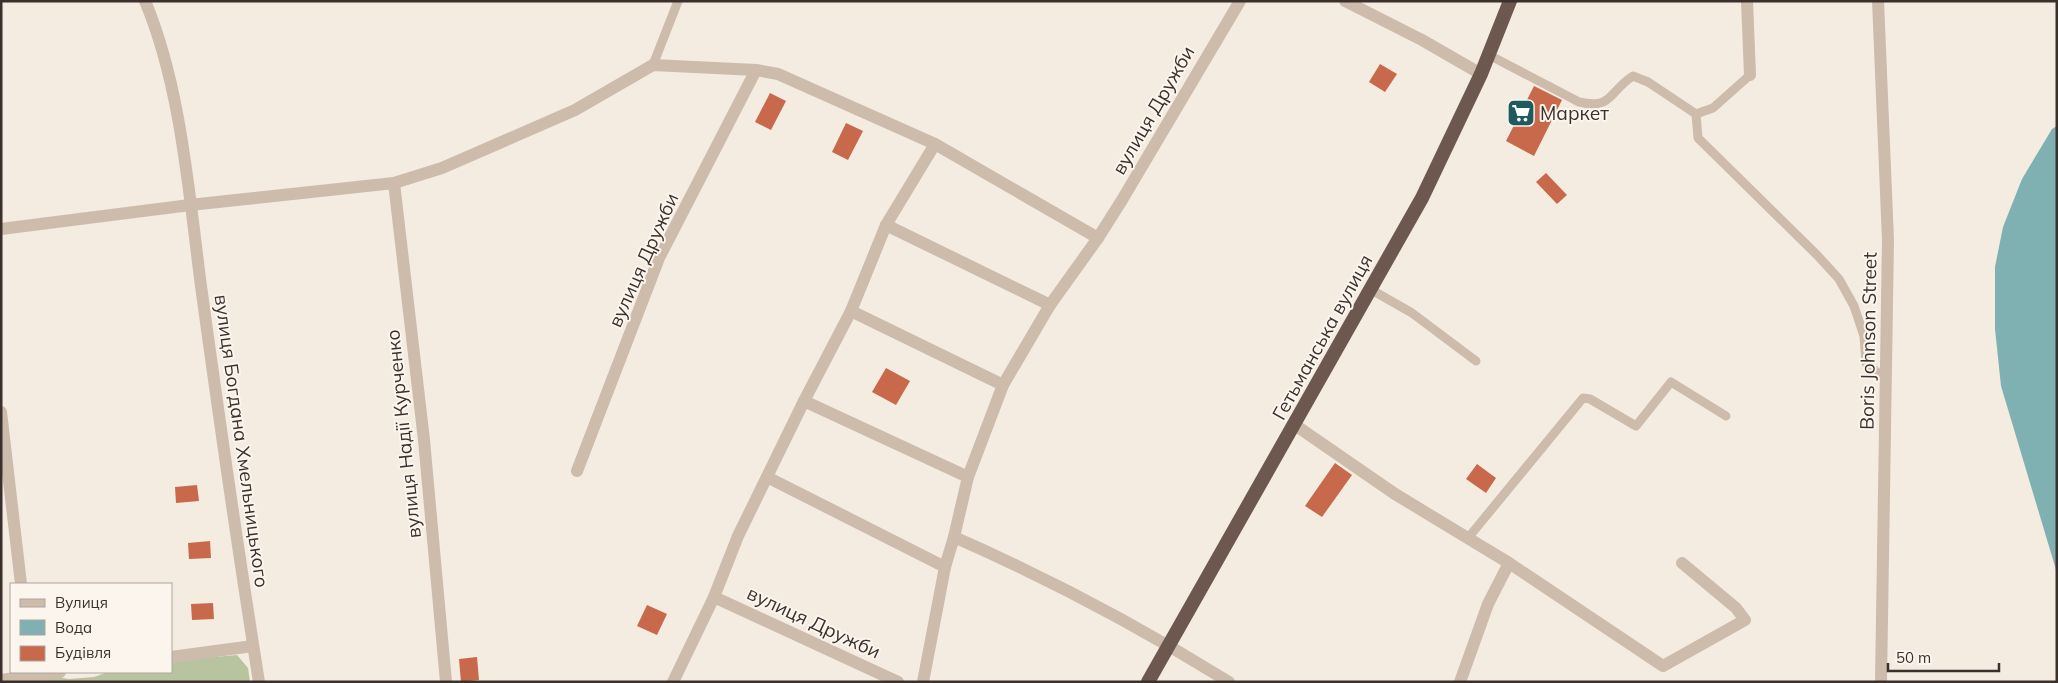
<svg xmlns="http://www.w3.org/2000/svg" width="2058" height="683" font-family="Mulish,sans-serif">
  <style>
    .green { fill: #b8c4a0 }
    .water { fill: #7fb0b2 }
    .building { fill: #c8694b }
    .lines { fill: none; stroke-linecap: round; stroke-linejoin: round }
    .service { stroke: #cdbbac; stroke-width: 9 }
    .minor { stroke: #cdbbac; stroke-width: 12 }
    .trunk { stroke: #6c584f; stroke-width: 14 }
    .labels { text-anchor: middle; stroke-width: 4; stroke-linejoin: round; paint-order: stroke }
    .street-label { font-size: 19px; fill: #3b302b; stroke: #fbf5ee }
    .poi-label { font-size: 19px; fill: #3b302b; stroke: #fbf5ee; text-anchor: start }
  </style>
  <rect width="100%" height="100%" fill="#f4ebe1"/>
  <!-- green -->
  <polygon class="green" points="237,655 248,668 250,682 30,682 57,677 69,679 94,677 108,672 171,672 171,661"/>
  <!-- water -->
  <polygon class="water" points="2057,126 2057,573 2001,386 1995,329 1995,267 2003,227 2022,179 2052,129"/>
  <!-- building -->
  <g class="building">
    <polygon points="1380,64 1397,74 1385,92 1369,82"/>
    <polygon points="1534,86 1562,100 1534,156 1506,141"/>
    <polygon points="770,93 786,101 771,130 755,122"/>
    <polygon points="846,123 863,131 848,160 832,152"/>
    <polygon points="1546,173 1567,195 1557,204 1536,182"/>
    <polygon points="886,368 910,381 896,405 872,392"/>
    <polygon points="1335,463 1352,475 1322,517 1305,506"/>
    <polygon points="1477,464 1496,478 1486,493 1466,479"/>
    <polygon points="197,485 199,501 176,503 175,487"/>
    <polygon points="210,541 211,558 189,559 188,543"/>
    <polygon points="213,603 214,619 192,620 191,604"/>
    <polygon points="647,605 667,614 657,635 637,626"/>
    <polygon points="477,657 479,680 461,682 459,659"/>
  </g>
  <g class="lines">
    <!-- service -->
    <g class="service">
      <path d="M1489 55 1579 102C1613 110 1609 91 1633 76L1648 82 1696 114 1713 108 1750 75"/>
      <polyline points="653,65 678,1"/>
      <polyline points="1696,114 1698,138 1817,255 1839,279 1854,306 1864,336 1866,363 1886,380"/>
      <polyline points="1370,289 1412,313 1476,361"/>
      <polyline points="1468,538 1583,398 1590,399 1636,426 1671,382 1726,416"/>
    </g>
    <!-- minor -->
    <g class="minor">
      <path d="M145 1C181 86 189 195 201 286 219 418 238 550 259 682"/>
      <polyline points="1345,1 1422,40 1481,74"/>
      <polyline points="1747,1 1750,75"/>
      <polyline points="1878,1 1888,240 1881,682"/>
      <polyline points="394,183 424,440 446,682"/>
      <polyline points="886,225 1050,305"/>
      <polyline points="1,229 190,205 394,183 442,168 575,110 653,65 756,70 778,74 935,144 1098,238"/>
      <polyline points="851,311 1003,385"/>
      <polyline points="804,401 968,477"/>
      <polyline points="1,412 21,584"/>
      <polyline points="1295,425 1395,494 1509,563 1663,666 1745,620 1736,608 1682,563"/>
      <polyline points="577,471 659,258 756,70"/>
      <polyline points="767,477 945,567"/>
      <path d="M954 537C1050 579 1140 627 1229 682"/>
      <polyline points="714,597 898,682"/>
      <polyline points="171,657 253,646"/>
      <polyline points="1,680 60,672"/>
      <polyline points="673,682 714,597 738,536 804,401 851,311 886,225 935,144"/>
      <polyline points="923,682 945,567 954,537 968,477 1003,385 1050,305 1098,238 1122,200 1240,1"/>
      <polyline points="1460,682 1488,604 1509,563"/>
    </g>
    <!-- trunk -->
    <polyline class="trunk" points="1148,682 1422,198 1481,74 1510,1"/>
  </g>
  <!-- icons -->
  <defs>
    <symbol id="supermarket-square" viewBox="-11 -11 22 22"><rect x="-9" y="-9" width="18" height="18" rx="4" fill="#1f5a5e" stroke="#fbf5ee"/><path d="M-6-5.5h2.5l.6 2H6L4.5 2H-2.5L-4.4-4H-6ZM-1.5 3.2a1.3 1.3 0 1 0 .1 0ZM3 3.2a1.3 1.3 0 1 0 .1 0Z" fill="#fff"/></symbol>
  </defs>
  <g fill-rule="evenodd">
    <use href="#supermarket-square" x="1505" y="97" width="32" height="32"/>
  </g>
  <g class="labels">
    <!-- street labels -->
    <g class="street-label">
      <text transform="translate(1153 110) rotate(-60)" y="7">вулиця Дружби</text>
      <text transform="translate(643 260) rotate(-66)" y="7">вулиця Дружби</text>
      <text transform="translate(1322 337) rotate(-61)" y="7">Гетьманська вулиця</text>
      <text transform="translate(1868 341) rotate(-89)" y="7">Boris Johnson Street</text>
      <text transform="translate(403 434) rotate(-96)" y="7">вулиця Надії Курченко</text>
      <text transform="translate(242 441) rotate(82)" y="7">вулиця Богдана Хмельницького</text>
      <text transform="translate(814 622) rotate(25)" y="7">вулиця Дружби</text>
    </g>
    <!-- poi labels -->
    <g class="poi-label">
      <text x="1540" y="120">Маркет</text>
    </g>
  </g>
  <!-- border -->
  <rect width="2058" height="683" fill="none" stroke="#3b302b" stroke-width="5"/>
  <!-- legend -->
  <rect x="10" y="583" width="162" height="90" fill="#fbf5ee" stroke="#aea6a0"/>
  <rect x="20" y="599" width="25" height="8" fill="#cdbbac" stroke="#aea6a0"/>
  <text x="55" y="608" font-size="15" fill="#3b302b">Вулиця</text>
  <rect x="20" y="620" width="25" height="15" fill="#7fb0b2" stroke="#aea6a0"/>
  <text x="55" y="633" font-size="15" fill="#3b302b">Вода</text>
  <rect x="20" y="646" width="25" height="15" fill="#c8694b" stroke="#aea6a0"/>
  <text x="55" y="658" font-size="15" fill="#3b302b">Будівля</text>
  <!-- scale -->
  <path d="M1888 663v8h111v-8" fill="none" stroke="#3b302b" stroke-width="2.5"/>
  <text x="1896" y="663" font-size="15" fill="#3b302b" stroke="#fbf5ee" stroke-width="4" paint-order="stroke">50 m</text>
</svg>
